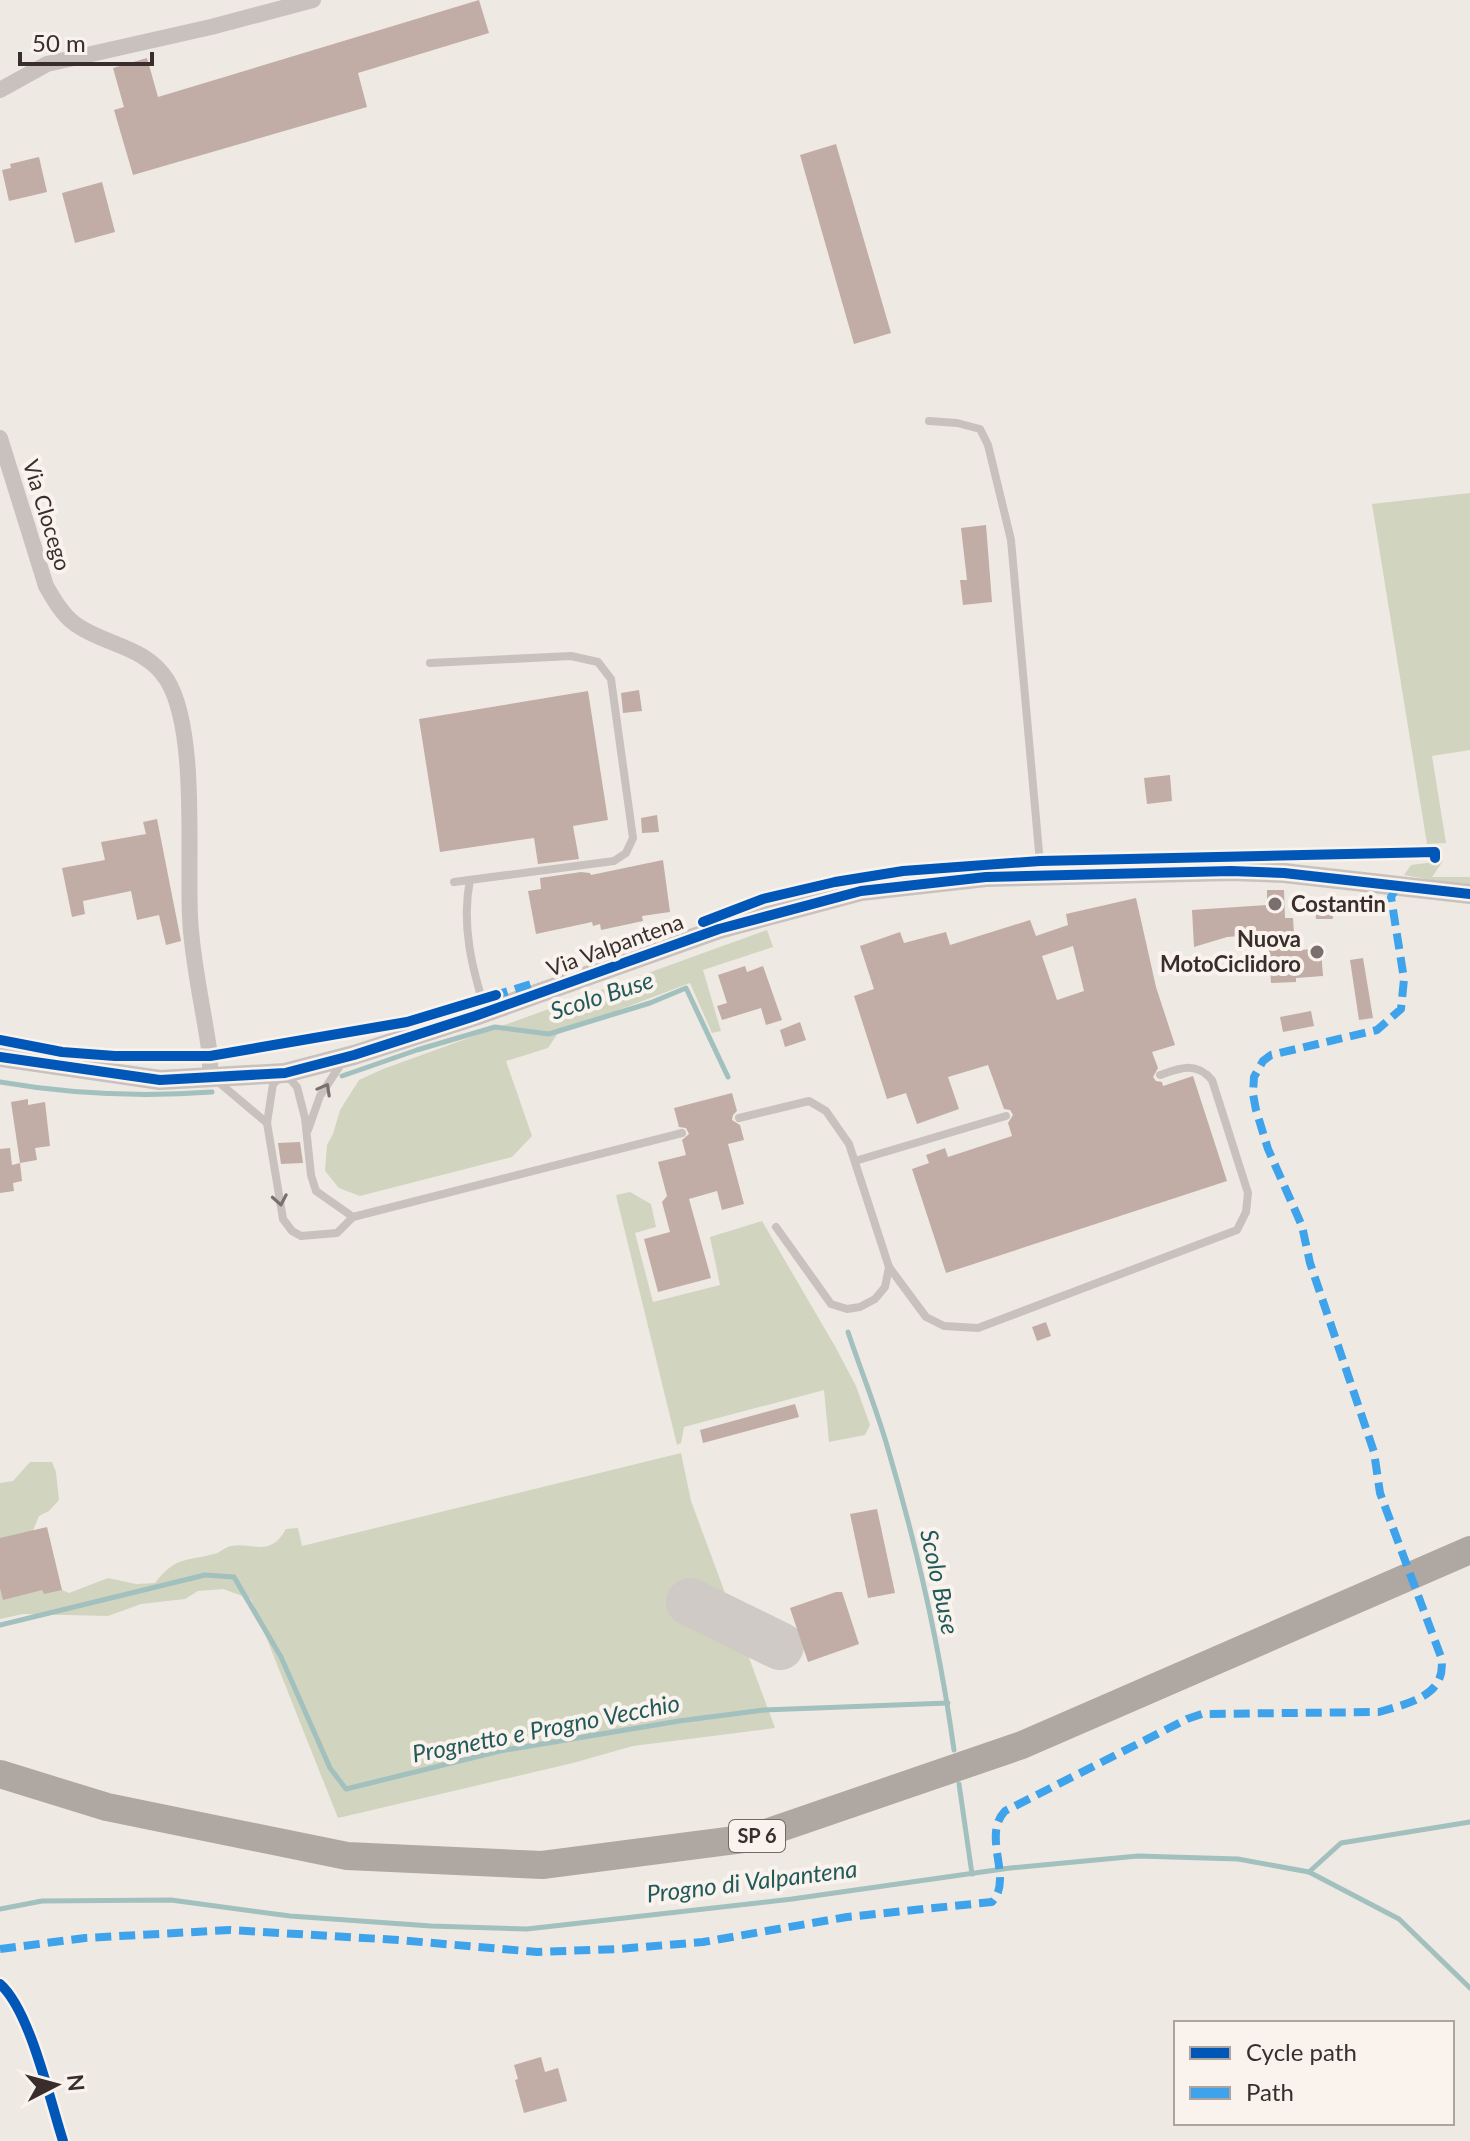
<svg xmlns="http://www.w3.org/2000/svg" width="1470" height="2141" font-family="Lato,sans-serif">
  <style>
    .green { fill: #d1d4bf }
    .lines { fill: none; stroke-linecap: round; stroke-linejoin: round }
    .stream { stroke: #a1c0be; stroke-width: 5 }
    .taxiway { stroke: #d0cac6; stroke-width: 48 }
    .building { fill: #c2aca6; fill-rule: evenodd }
    .service { stroke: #c8c1bd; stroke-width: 8 }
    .minor { stroke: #c8c1bd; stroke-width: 16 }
    .tertiary { stroke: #c8c1bd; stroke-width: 20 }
    .trunk { stroke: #aea7a2; stroke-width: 28 }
    .quiet { stroke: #3fa3eb; stroke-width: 8; stroke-dasharray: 16 8; stroke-linecap: butt }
    .cycleway-casing { stroke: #faf3ed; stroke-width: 15 }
    .cycleway { stroke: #0057b8; stroke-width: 10 }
    .oneway { stroke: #79706d }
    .poi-dot { fill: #796f6c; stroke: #faf3ed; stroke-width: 3 }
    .labels { text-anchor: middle; stroke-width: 8; stroke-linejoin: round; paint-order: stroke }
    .shield { fill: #faf3ed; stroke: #736965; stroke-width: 2 }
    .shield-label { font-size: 20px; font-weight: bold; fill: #392e2b }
    .street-label { font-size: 22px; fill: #392e2b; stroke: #faf3ed }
    .poi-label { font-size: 22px; font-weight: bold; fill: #392e2b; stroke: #faf3ed; text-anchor: start }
    .water-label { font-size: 24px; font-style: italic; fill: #215a59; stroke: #faf3ed }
  </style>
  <rect width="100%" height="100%" fill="#efe9e4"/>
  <!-- green -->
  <g class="green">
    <polygon points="1470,493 1470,750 1432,756 1446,843 1427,844 1372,504"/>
    <polygon points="1443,861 1432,877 1470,877 1470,887 1404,875 1411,865"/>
    <polygon points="767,930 773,947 703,970 721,1031 712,1033 690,983 558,1033 548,1048 506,1061 532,1136 512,1157 360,1196 339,1188 325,1171 327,1145 333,1134 340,1110 359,1080 383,1069"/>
    <polygon points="630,1192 651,1204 656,1227 635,1233 653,1302 720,1285 710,1237 762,1221 836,1348 856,1386 870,1425 865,1435 829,1442 824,1390 684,1427 681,1443 677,1445 616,1195"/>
    <path d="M681 1453 691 1501 775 1728 633 1746 573 1763 338 1818 251 1599 223 1589 198 1591 185 1599 141 1604 108 1616 23 1614 0 1619V1483L13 1481 30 1462H52L56 1472 59 1500 49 1511 39 1516 32 1533 60 1589 69 1593 108 1578 136 1584 155 1583C176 1556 184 1562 214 1554 220 1553 225 1547 231 1546 253 1542 270 1558 286 1529L298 1528 302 1546Z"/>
  </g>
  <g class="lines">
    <!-- stream -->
    <g class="stream">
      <polyline points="342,1076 417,1050 495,1027 549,1034 650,1003 686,988 728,1077"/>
      <path d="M0 1082C69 1094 142 1097 212 1092"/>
      <path d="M848 1332C861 1371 877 1410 888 1449 917 1547 940 1649 954 1750"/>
      <polyline points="0,1625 205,1575 234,1577 281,1657 330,1768 346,1789 500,1751 679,1721 764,1710 948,1703"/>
      <polyline points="959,1784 972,1874"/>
      <polyline points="1309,1872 1341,1843 1470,1822"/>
      <polyline points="0,1909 42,1901 171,1900 290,1916 431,1926 527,1929 792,1899 1010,1868 1138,1856 1238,1859 1309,1872 1399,1919 1470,1988"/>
    </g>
    <!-- taxiway -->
    <polyline class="taxiway" points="690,1602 780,1646"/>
  </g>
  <!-- building -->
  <g class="building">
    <polygon points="479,0 489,33 358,73 367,107 133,175 114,110 124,107 113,68 147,58 158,97"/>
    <polygon points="836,144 891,333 854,344 800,155"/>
    <polygon points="39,157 47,192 9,201 2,170 11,168 10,164"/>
    <polygon points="102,182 115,232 75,243 62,193"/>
    <polygon points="986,525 992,602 963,605 960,580 967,580 961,528"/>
    <polygon points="639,690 642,711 623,713 621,693"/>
    <polygon points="588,691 608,820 573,826 579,859 538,864 534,838 440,852 419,719"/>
    <polygon points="1170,775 1172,801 1147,804 1144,778"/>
    <polygon points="657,815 659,832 642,833 641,818"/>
    <polygon points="157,819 181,941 166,945 159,915 137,920 131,891 83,901 85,914 72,917 62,868 105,860 101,842 146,834 143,822"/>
    <polygon points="663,860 670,912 642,916 643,921 601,930 600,924 593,926 592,922 536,934 528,891 541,889 540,878 581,872 590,873 591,875"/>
    <polygon points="1267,890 1284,890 1285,918 1293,918 1295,950 1321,949 1323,976 1296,978 1296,982 1271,983 1268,934 1227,937 1194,947 1192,910 1267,905"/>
    <path d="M1136 898 1156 987 1175 1045 1152 1052 1158 1068 1153 1077 1156 1081 1162 1082 1163 1086 1193 1076 1227 1181 946 1273 912 1169 929 1163 926 1155 945 1148 948 1157 1012 1136 1008 1123 1013 1115 1010 1110 1004 1109 988 1065 948 1077 959 1109 917 1124 906 1093 887 1099 854 996 874 989 860 946 900 932 904 943 946 932 950 945 1030 920 1036 936 1068 925 1066 914ZM1073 946 1084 991 1057 1000 1042 956Z"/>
    <polygon points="1315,898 1332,898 1333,919 1316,919"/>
    <polygon points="1363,958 1373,1018 1359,1020 1350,960"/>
    <polygon points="745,966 747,972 763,966 782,1020 766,1025 761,1008 722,1020 717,1006 727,1003 718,975"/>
    <polygon points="1311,1011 1314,1026 1283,1032 1280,1017"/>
    <polygon points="800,1022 806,1040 785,1047 780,1030"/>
    <polygon points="732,1093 737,1111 733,1115 732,1120 740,1125 744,1140 728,1144 744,1204 722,1210 717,1191 689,1199 711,1278 658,1292 644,1239 670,1232 662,1202 667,1196 658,1162 686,1155 682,1140 689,1134 686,1128 679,1127 674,1108"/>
    <polygon points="28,1099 28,1105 45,1102 50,1146 35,1148 37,1160 20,1163 11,1102"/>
    <polygon points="300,1142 303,1163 281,1164 278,1143"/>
    <polygon points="10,1148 12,1165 20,1163 22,1181 13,1183 14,1191 0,1193 0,1149"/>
    <polygon points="1046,1322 1051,1336 1037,1341 1032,1327"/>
    <polygon points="795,1404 799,1417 703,1443 700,1430"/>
    <polygon points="877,1509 895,1593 868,1598 850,1514"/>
    <polygon points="47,1527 62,1590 44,1594 42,1590 3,1600 0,1588 0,1538"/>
    <polygon points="836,1592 842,1592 859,1644 808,1662 790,1608"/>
    <polygon points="541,2057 545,2072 558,2068 567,2101 524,2113 515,2080 518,2079 514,2065"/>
  </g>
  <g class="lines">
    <!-- service -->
    <g class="service">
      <polyline points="929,421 957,423 980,429 988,445 1011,540 1041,874"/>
      <polyline points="430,663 571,656 598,662 611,679 633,838 626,853 614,861 454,882"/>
      <path d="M470 880C461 925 472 969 486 1012"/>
      <polyline points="216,1080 267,1123"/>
      <polyline points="739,1118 809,1101 826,1111 849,1144 889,1267 885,1287 875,1299 860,1307 847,1309 831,1304 776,1227"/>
      <polyline points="308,1130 320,1096 341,1064"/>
      <polyline points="855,1161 1006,1116"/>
      <polyline points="353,1217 316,1191 311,1175 305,1118 297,1087 285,1073 273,1084 267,1123 283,1219 292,1231 301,1236 337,1233 353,1217 682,1133"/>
      <path d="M889 1267 926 1317 944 1326 978 1328 1237 1230 1246 1212 1248 1193 1212 1080C1196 1061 1180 1068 1160 1075"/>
    </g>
    <!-- minor -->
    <g class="minor">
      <polyline points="0,90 47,64 211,27 313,0"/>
      <path d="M0 438 46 586C54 600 62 614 75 624 106 646 146 646 167 680 198 730 187 856 190 917 192 963 204 1010 210 1056V1078"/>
    </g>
    <!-- tertiary -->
    <polyline class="tertiary" points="0,1057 160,1080 285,1073 354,1055 475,1016 719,929 861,891 986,877 1231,871 1284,873 1470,894"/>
    <!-- trunk -->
    <polyline class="trunk" points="0,1774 107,1807 347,1856 542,1865 751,1838 1022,1745 1470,1550"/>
    <!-- quiet -->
    <g class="quiet">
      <polyline points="492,996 538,982"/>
      <path d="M0 1949 85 1938 230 1930 398 1940 537 1952 618 1949 703 1942 847 1917 992 1902C1014 1879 981 1836 1005 1811L1187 1719 1202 1714 1379 1712C1410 1703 1448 1695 1441 1657L1380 1493 1374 1452 1310 1263 1302 1226 1268 1149 1256 1110 1253 1094 1254 1077 1263 1061 1271 1055 1377 1030 1401 1009 1404 979 1391 897 1397 887"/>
    </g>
    <defs>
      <g id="cycleway">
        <polyline points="703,922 763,899 835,882 903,871 1040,861 1435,852 1435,858"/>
        <polyline points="0,1040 62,1052 115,1056 210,1056 407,1022 496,995"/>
        <polyline points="0,1057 160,1080 285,1073 354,1055 475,1016 719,929 861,891 986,877 1231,871 1284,873 1470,894"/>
        <path d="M0 1984C30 2010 50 2101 63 2141"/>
      </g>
    </defs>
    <!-- cycleway casing -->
    <use href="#cycleway" class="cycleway-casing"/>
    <!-- cycleway -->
    <use href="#cycleway" class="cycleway"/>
  </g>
  <!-- one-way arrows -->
  <defs><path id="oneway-chevron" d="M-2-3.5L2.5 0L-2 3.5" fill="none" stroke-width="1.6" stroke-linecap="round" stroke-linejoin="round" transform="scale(2)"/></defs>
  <g class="oneway">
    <use href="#oneway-chevron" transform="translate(325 1089) rotate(-61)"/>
    <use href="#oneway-chevron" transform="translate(280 1200) rotate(80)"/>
  </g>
  <!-- markers -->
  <g class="poi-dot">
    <circle cx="1275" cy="904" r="8"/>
    <circle cx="1317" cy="952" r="8"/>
  </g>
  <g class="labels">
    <!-- shield labels -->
    <rect class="shield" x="729" y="1820" width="56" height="32" rx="6"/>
    <g class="shield-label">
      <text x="757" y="1843">SP 6</text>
    </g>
    <!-- street labels -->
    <g class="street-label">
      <text transform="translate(47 515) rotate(73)" y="8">Via Clocego</text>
      <text transform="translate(615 945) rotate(-20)" y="8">Via Valpantena</text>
    </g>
    <!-- poi labels -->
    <g class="poi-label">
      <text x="1291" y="912">Costantin</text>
      <text x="1301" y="947" text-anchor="end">Nuova<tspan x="1301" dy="25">MotoCiclidoro</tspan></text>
    </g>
    <!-- water labels -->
    <g class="water-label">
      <text transform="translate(602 996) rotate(-18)" y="8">Scolo Buse</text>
      <text transform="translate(939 1582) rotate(78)" y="8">Scolo Buse</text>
      <text transform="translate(546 1729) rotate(-11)" y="8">Prognetto e Progno Vecchio</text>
      <text transform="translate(752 1882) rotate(-7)" y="8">Progno di Valpantena</text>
    </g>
  </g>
  <!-- legend -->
  <rect x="1174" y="2021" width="280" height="104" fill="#faf3ed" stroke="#ada49f" stroke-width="2"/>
  <rect x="1190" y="2047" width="40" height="12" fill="#0057b8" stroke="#ada49f" stroke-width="2"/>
  <text x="1246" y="2061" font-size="24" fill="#392e2b">Cycle path</text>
  <rect x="1190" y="2087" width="40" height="12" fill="#3fa3eb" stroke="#ada49f" stroke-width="2"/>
  <text x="1246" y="2101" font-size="24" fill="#392e2b">Path</text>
  <!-- north arrow -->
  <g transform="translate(56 2085) rotate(84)" stroke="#faf3ed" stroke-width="6" paint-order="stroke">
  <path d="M0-6L14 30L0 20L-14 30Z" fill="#392e2b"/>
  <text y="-12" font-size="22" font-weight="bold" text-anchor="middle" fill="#392e2b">N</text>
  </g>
  <!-- scale -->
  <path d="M20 52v12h132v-12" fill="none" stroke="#392e2b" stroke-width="4"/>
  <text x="32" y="52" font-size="24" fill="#392e2b" stroke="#faf3ed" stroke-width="6" paint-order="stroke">50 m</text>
</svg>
